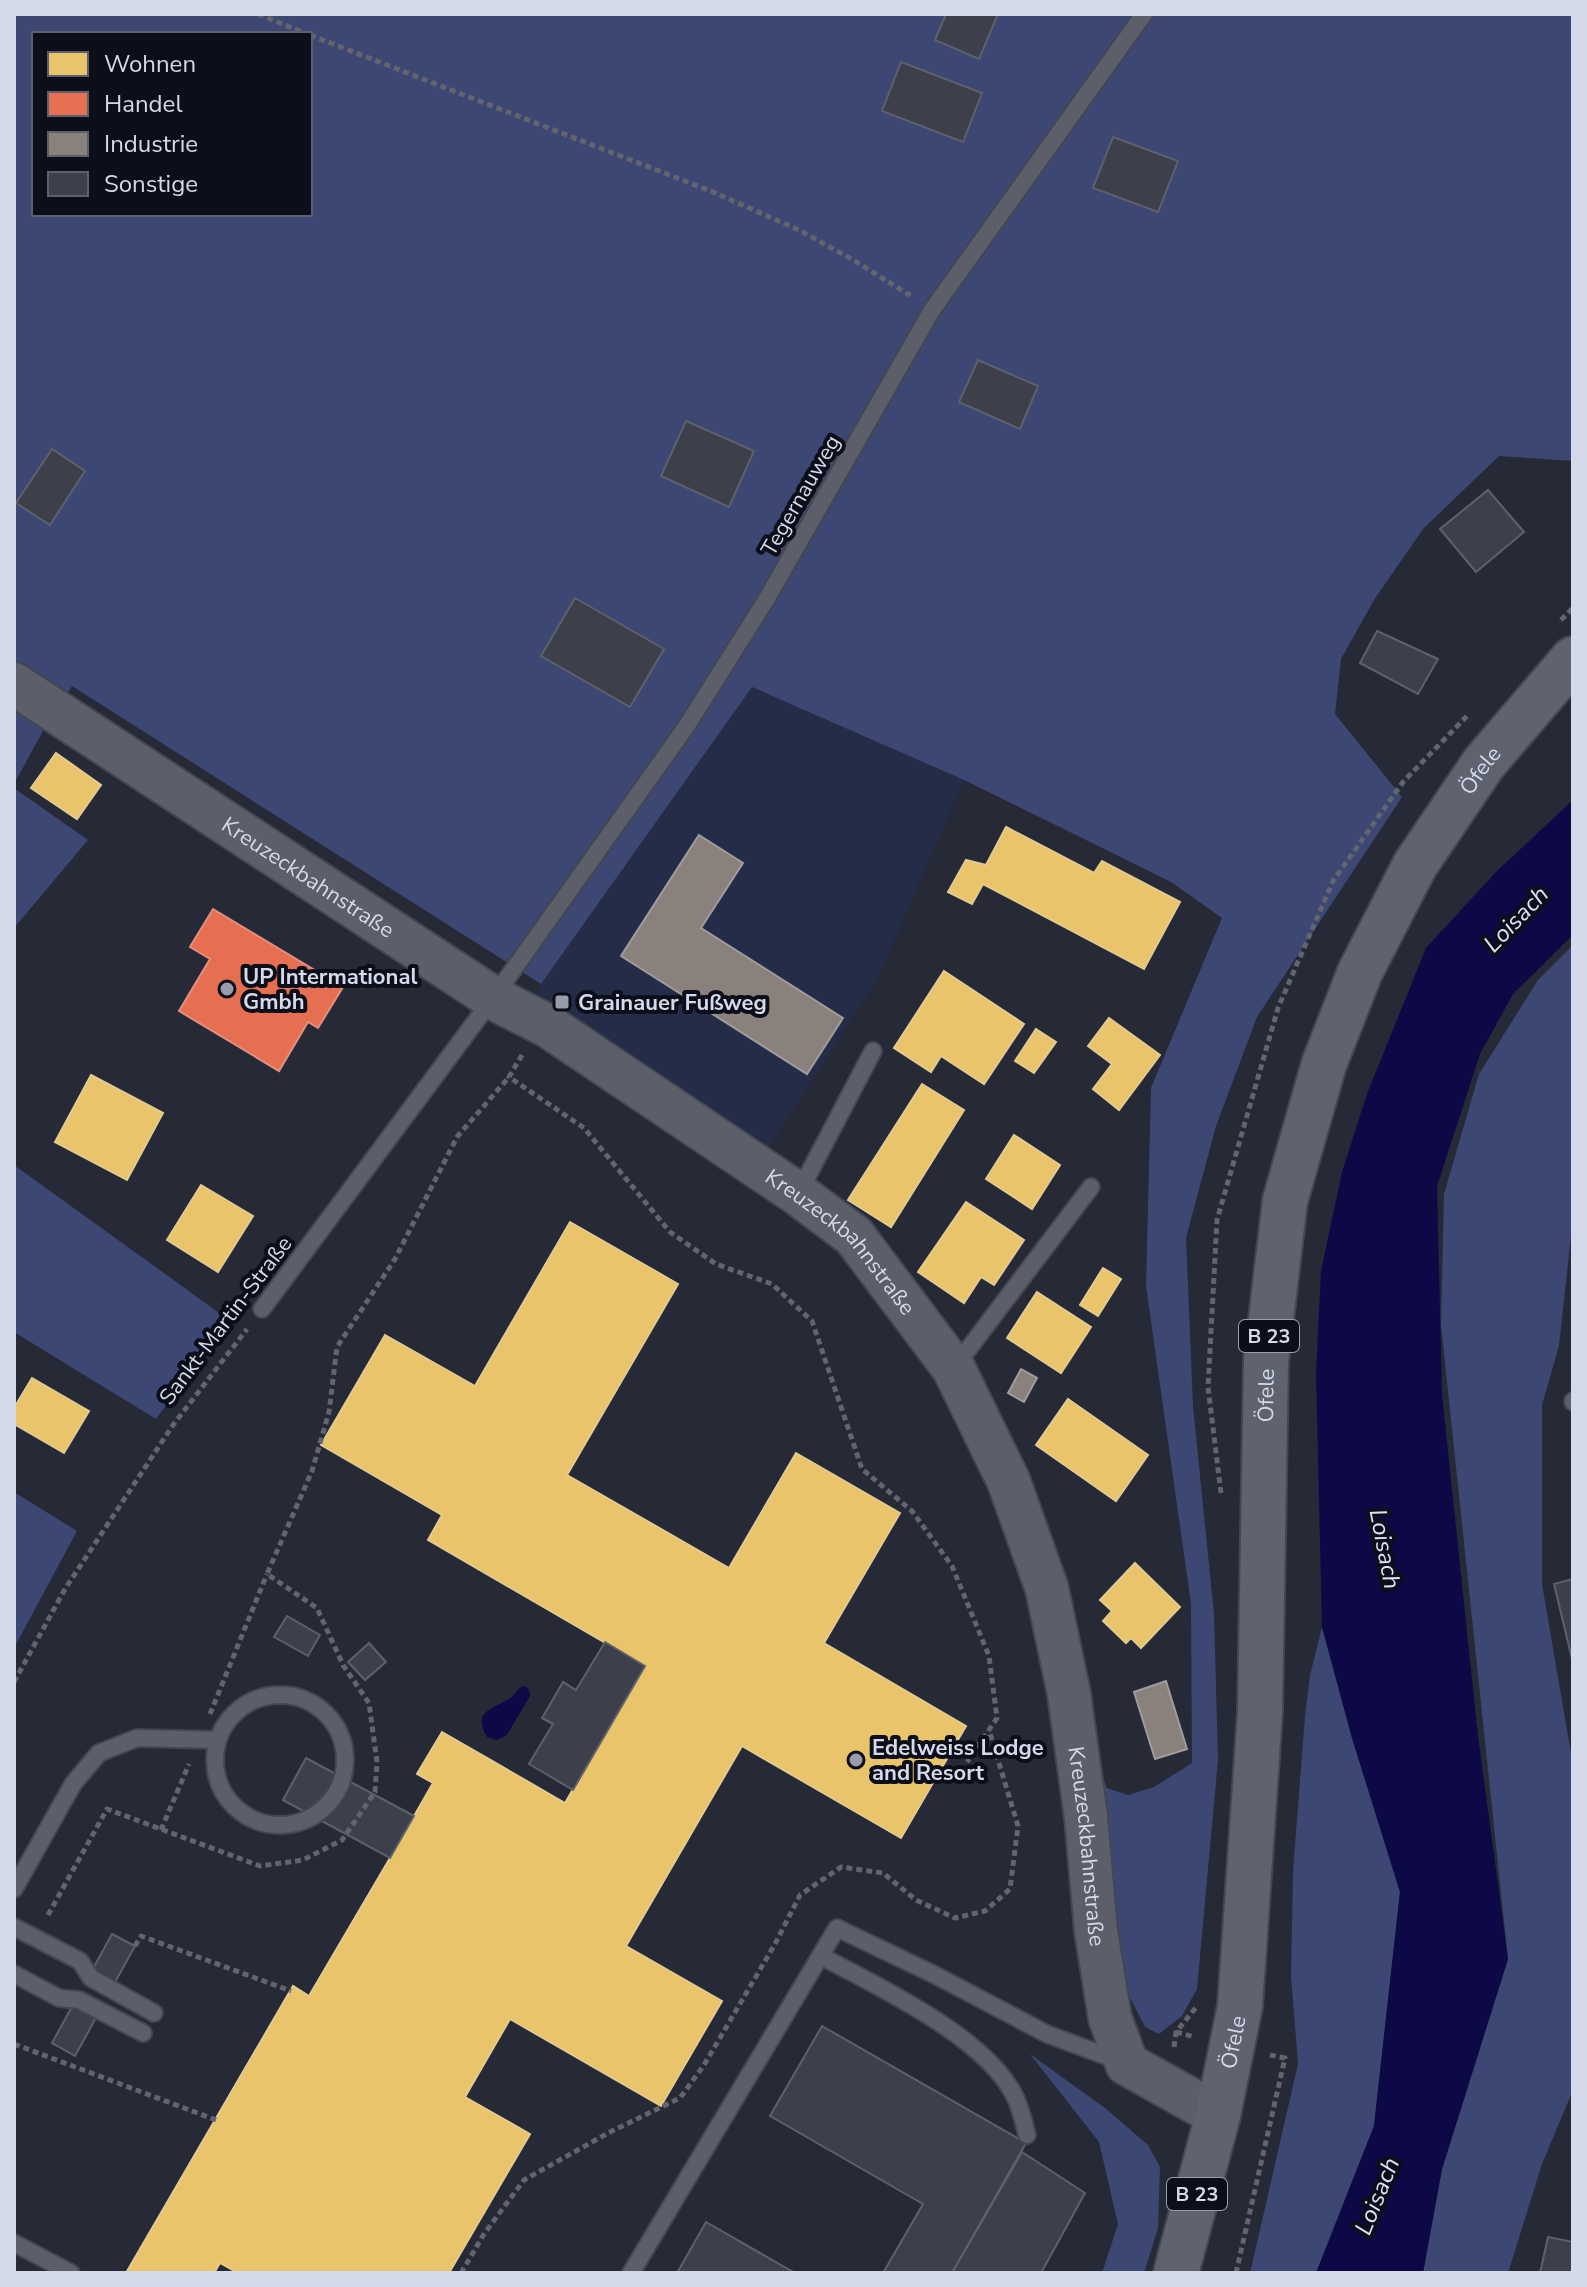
<svg xmlns="http://www.w3.org/2000/svg" width="1587" height="2287" font-family="'Nunito Sans',sans-serif">
  <style>
    .built { fill: #242c47 }
    .green { fill: #3c4773; fill-rule: evenodd }
    .water { fill: #0d0946 }
    .homes { fill: #e9c46a; stroke: #e3cb90; stroke-width: 2 }
    .shops { fill: #e76f51; stroke: #e28f7f; stroke-width: 2 }
    .industry { fill: #8a817c; stroke: #a09c9d; stroke-width: 2 }
    .building { fill: #3d3f4a; stroke: #5d616c; stroke-width: 2 }
    .lines { fill: none; stroke-linecap: round; stroke-linejoin: round }
    .service-casing { stroke: #434752; stroke-width: 20 }
    .tertiary-casing { stroke: #434752; stroke-width: 46 }
    .primary-casing { stroke: #434752; stroke-width: 48 }
    .path { stroke: #62646e; stroke-width: 5; stroke-dasharray: 6 4; stroke-linecap: butt }
    .service { stroke: #5c5f69; stroke-width: 16 }
    .tertiary { stroke: #5c5f69; stroke-width: 42 }
    .primary { stroke: #5f626f; stroke-width: 44 }
    .poi-dot { fill: #989cab; stroke: #0c0f1a; stroke-width: 3 }
    .labels { text-anchor: middle; stroke-width: 8; stroke-linejoin: round; paint-order: stroke }
    .shield { fill: #0c0f1a; stroke: #999dac; stroke-width: 2 }
    .shield-label { font-size: 20px; font-weight: bold; fill: #d5daea }
    .street-label { font-size: 22px; fill: #d5daea; stroke: #0c0f1a }
    .poi-label { font-size: 22px; font-weight: bold; fill: #d5daea; stroke: #0c0f1a; text-anchor: start }
    .water-label { font-size: 24px; font-style: italic; fill: #dbe1f6; stroke: #0c0f1a }
  </style>
  <rect width="100%" height="100%" fill="#262936"/>
  <!-- built -->
  <polygon class="built" points="752,687 964,780 878,978 747,1181 520,1036 541,984"/>
  <!-- green -->
  <g class="green">
    <path d="M14 14H1573V461L1499 456 1423 529 1374 600 1341 659 1335 714 1402 797 1257 1017 1216 1126 1186 1238 1193 1406 1214 1614 1218 1760 1197 1989 1182 2016 1159 2034 1145 2027 1096 1931 1069 1694 1107 1788 1128 1795 1154 1787 1192 1763 1191 1604 1146 1286 1151 1088 1222 918 1171 882 964 780 752 687 541 984 72 686 43 731 14 784ZM34 34H310V214H34Z"/>
    <polygon points="14,788 88,840 14,928"/>
    <polygon points="1573,945 1573,1217 1559,1346 1542,1405 1542,1584 1573,1765 1573,2090 1542,2164 1508,2273 1423,2273 1442,2169 1508,1959 1441,1325 1444,1194 1479,1074 1538,980"/>
    <polygon points="14,1165 229,1320 156,1419 14,1332"/>
    <polygon points="14,1492 77,1531 14,1648"/>
    <polygon points="1322,1627 1352,1738 1400,1892 1374,2126 1316,2273 1250,2273 1298,2064 1291,1976 1293,1871 1305,1716 1310,1675"/>
    <polygon points="1030,2054 1105,2108 1148,2145 1160,2167 1158,2228 1144,2273 1102,2273 1118,2224 1099,2142"/>
  </g>
  <!-- water -->
  <g class="water">
    <polygon points="1573,800 1573,935 1513,994 1480,1054 1437,1186 1442,1394 1478,1736 1508,1959 1442,2169 1423,2273 1316,2273 1374,2126 1400,1892 1352,1738 1322,1627 1316,1373 1321,1271 1342,1172 1367,1094 1426,948 1496,872"/>
    <path d="M525 1686 529 1690 530 1696 507 1735 497 1740 487 1737C473 1713 489 1710 507 1700 513 1698 516 1691 521 1687Z"/>
  </g>
  <!-- homes -->
  <g class="homes">
    <polygon points="56,753 101,785 77,819 31,788"/>
    <polygon points="1006,827 1094,873 1102,861 1180,902 1144,969 983,884 972,904 948,892 966,860 986,865"/>
    <polygon points="944,971 1024,1024 984,1084 941,1056 931,1072 894,1048"/>
    <polygon points="1109,1018 1160,1055 1119,1110 1093,1089 1112,1064 1088,1046"/>
    <polygon points="1036,1029 1056,1042 1034,1073 1015,1061"/>
    <polygon points="91,1075 163,1113 127,1180 55,1142"/>
    <polygon points="922,1084 964,1110 891,1227 848,1200"/>
    <polygon points="1014,1135 1060,1165 1032,1209 986,1179"/>
    <polygon points="201,1185 253,1216 218,1272 167,1240"/>
    <polygon points="966,1202 1024,1240 994,1285 981,1277 964,1303 918,1272"/>
    <polygon points="570,1222 678,1284 567,1475 729,1568 796,1453 900,1513 824,1643 966,1726 901,1838 742,1746 626,1946 722,2001 661,2106 510,2019 465,2097 530,2134 449,2273 238,2273 220,2263 214,2273 126,2273 293,1986 309,1996 390,1858 433,1783 417,1774 442,1732 565,1803 645,1666 428,1540 442,1515 321,1445 385,1335 475,1386"/>
    <polygon points="1103,1268 1121,1279 1098,1316 1080,1305"/>
    <polygon points="1037,1292 1091,1327 1061,1373 1007,1338"/>
    <polygon points="32,1378 89,1411 64,1453 14,1424 14,1408"/>
    <polygon points="1068,1399 1148,1455 1116,1501 1036,1445"/>
    <polygon points="1135,1563 1180,1607 1141,1648 1131,1638 1126,1643 1103,1621 1112,1611 1100,1600"/>
  </g>
  <!-- shops -->
  <polygon class="shops" points="213,909 343,987 318,1028 308,1022 279,1071 179,1011 210,959 190,947"/>
  <!-- industry -->
  <g class="industry">
    <polygon points="699,835 743,863 701,928 843,1018 807,1074 621,956"/>
    <polygon points="1021,1369 1037,1378 1024,1402 1008,1393"/>
    <polygon points="1166,1681 1187,1749 1155,1759 1134,1692"/>
  </g>
  <!-- building -->
  <g class="building">
    <polygon points="946,14 998,14 979,59 935,40"/>
    <polygon points="901,62 982,93 963,142 882,111"/>
    <polygon points="1113,137 1178,161 1158,212 1093,188"/>
    <polygon points="978,360 1038,386 1020,429 959,402"/>
    <polygon points="686,421 754,451 729,507 661,476"/>
    <polygon points="52,449 85,471 50,525 16,503"/>
    <polygon points="1488,490 1524,532 1476,572 1440,529"/>
    <polygon points="575,598 664,649 630,707 541,656"/>
    <polygon points="1377,631 1438,659 1418,694 1360,663"/>
    <polygon points="1573,1579 1573,1663 1554,1584"/>
    <polygon points="287,1616 320,1635 308,1656 274,1637"/>
    <polygon points="605,1642 645,1666 573,1790 529,1764 553,1724 542,1718 563,1682 576,1690"/>
    <polygon points="369,1643 386,1662 365,1680 348,1662"/>
    <polygon points="306,1758 414,1816 390,1858 283,1800"/>
    <polygon points="112,1934 135,1946 113,1986 90,1974"/>
    <polygon points="74,2003 97,2016 75,2056 52,2043"/>
    <polygon points="822,2026 1026,2143 952,2273 883,2273 923,2204 770,2116"/>
    <polygon points="1022,2152 1085,2193 1041,2273 952,2273"/>
    <polygon points="706,2222 795,2273 677,2273"/>
    <polygon points="1548,2237 1573,2242 1573,2273 1540,2273"/>
  </g>
  <g class="lines">
    <defs>
      <g id="service">
        <polyline points="798,1194 873,1051"/>
        <polyline points="262,1309 493,998 686,727 766,600 932,310 1144,14"/>
        <polyline points="954,1368 1091,1187"/>
        <polyline points="1573,1402 1573,1401"/>
        <circle cx="280" cy="1760" r="65"/>
        <polyline points="14,1889 73,1784 99,1753 137,1738 217,1740"/>
        <polyline points="14,1927 80,1961 91,1978 154,2013"/>
        <path d="M821 1956C878 1987 989 2038 1016 2099 1021 2110 1024 2123 1027 2135"/>
        <polyline points="14,1974 59,1998 79,2000 143,2033"/>
        <polyline points="14,2243 71,2273"/>
        <polyline points="631,2273 837,1928 935,1975 1047,2034 1119,2061"/>
      </g>
      <g id="tertiary">
        <path id="s1" d="M14 684 493 998 548 1026 798 1194 854 1236 954 1369 1009 1482 1047 1589 1069 1694 1086 1817 1096 1931 1110 2018 1127 2064 1218 2115"/>
      </g>
      <g id="primary">
        <path id="s2" d="M1176 2273 1218 2115 1240 2006 1260 1712 1266 1361 1285 1201 1324 1064 1360 972 1415 865 1484 763 1573 659"/>
      </g>
    </defs>
    <!-- service casing -->
    <use href="#service" class="service-casing"/>
    <!-- tertiary casing -->
    <use href="#tertiary" class="tertiary-casing"/>
    <!-- primary casing -->
    <use href="#primary" class="primary-casing"/>
    <!-- path -->
    <g class="path">
      <polyline points="258,14 307,34"/>
      <polyline points="310,35 713,192 799,230 855,261 911,296"/>
      <polyline points="1561,620 1573,608"/>
      <polyline points="522,1055 509,1077 584,1128 670,1232 716,1264 772,1284 812,1321 862,1469 912,1511 952,1566 989,1656 997,1718 967,1762"/>
      <polyline points="1221,1493 1208,1387 1217,1220 1278,1008 1333,881 1403,782 1467,716"/>
      <polyline points="14,1682 65,1589 173,1425 247,1329"/>
      <polyline points="210,1714 267,1574"/>
      <polyline points="161,1830 189,1764"/>
      <polyline points="48,1915 107,1809 260,1866 303,1860 342,1840 375,1792 377,1762 369,1703 343,1665 317,1608 267,1574 312,1471 329,1412 337,1347 395,1259 457,1137 509,1077"/>
      <polyline points="135,1946 141,1936 291,1991"/>
      <polyline points="1176,2032 1195,2037"/>
      <polyline points="14,2044 216,2120"/>
      <polyline points="1174,2047 1176,2032 1198,2005"/>
      <polyline points="461,2273 484,2234 524,2180 610,2132 680,2098 704,2065 775,1944 800,1895 841,1867 883,1873 916,1900 955,1918 985,1911 1010,1889 1018,1826 989,1730"/>
      <polyline points="1236,2273 1285,2058 1270,2055"/>
    </g>
    <!-- service -->
    <use href="#service" class="service"/>
    <!-- tertiary -->
    <use href="#tertiary" class="tertiary"/>
    <!-- primary -->
    <use href="#primary" class="primary"/>
  </g>
  <!-- markers -->
  <g class="poi-dot">
    <circle cx="227" cy="989" r="8"/>
    <rect x="554" y="994" width="16" height="16" rx="4"/>
    <circle cx="856" cy="1760" r="8"/>
  </g>
  <g class="labels">
    <!-- shield labels -->
    <g class="shield">
      <rect x="1239" y="1320" width="60" height="32" rx="6"/>
      <rect x="1167" y="2178" width="60" height="32" rx="6"/>
    </g>
    <g class="shield-label">
      <text x="1269" y="1343">B 23</text>
      <text x="1197" y="2201">B 23</text>
    </g>
    <!-- street labels -->
    <g class="street-label">
      <text transform="translate(800 495) rotate(-60)" y="8">Tegernauweg</text>
      <text dy="8" stroke="none"><textPath href="#s2" startOffset="1558">Öfele</textPath></text>
      <text dy="8" stroke="none"><textPath href="#s1" startOffset="352">Kreuzeckbahnstraße</textPath></text>
      <text dy="8" stroke="none"><textPath href="#s1" startOffset="1000">Kreuzeckbahnstraße</textPath></text>
      <text transform="translate(225 1320) rotate(-53)" y="8">Sankt-Martin-Straße</text>
      <text dy="8" stroke="none"><textPath href="#s2" startOffset="886">Öfele</textPath></text>
      <text dy="8" stroke="none"><textPath href="#s1" startOffset="1672">Kreuzeckbahnstraße</textPath></text>
      <text dy="8" stroke="none"><textPath href="#s2" startOffset="238">Öfele</textPath></text>
    </g>
    <!-- poi labels -->
    <g class="poi-label">
      <text x="243" y="984">UP Intermational<tspan x="243" dy="25">Gmbh</tspan></text>
      <text x="578" y="1010">Grainauer Fußweg</text>
      <text x="872" y="1755">Edelweiss Lodge<tspan x="872" dy="25">and Resort</tspan></text>
    </g>
    <!-- water labels -->
    <g class="water-label">
      <text transform="translate(1516 919) rotate(-46)" y="8">Loisach</text>
      <text transform="translate(1385 1549) rotate(79)" y="8">Loisach</text>
      <text transform="translate(1377 2196) rotate(-68)" y="8">Loisach</text>
    </g>
  </g>
  <!-- border -->
  <rect width="1587" height="2287" fill="none" stroke="#d5daea" stroke-width="32"/>
  <!-- legend -->
  <rect x="32" y="32" width="280" height="184" fill="#0c0f1a" stroke="#5c606d" stroke-width="2"/>
  <rect x="48" y="52" width="40" height="24" fill="#e9c46a" stroke="#5c606d" stroke-width="2"/>
  <text x="104" y="72" font-size="24" fill="#d5daea">Wohnen</text>
  <rect x="48" y="92" width="40" height="24" fill="#e76f51" stroke="#5c606d" stroke-width="2"/>
  <text x="104" y="112" font-size="24" fill="#d5daea">Handel</text>
  <rect x="48" y="132" width="40" height="24" fill="#8a817c" stroke="#5c606d" stroke-width="2"/>
  <text x="104" y="152" font-size="24" fill="#d5daea">Industrie</text>
  <rect x="48" y="172" width="40" height="24" fill="#3d3f4a" stroke="#5c606d" stroke-width="2"/>
  <text x="104" y="192" font-size="24" fill="#d5daea">Sonstige</text>
</svg>
